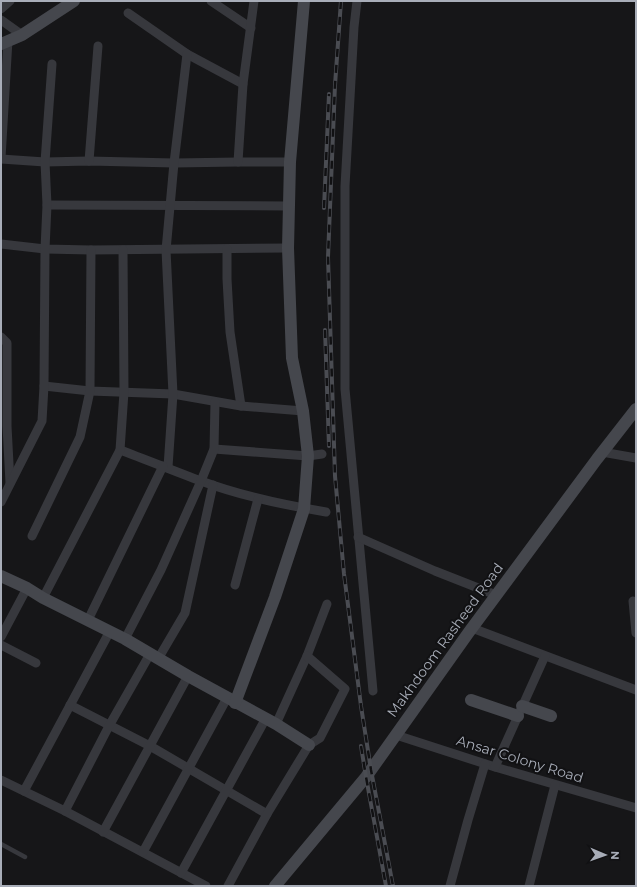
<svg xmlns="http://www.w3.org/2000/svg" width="637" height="887" font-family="Montserrat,sans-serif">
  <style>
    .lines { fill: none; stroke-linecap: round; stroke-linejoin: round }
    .lane { stroke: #37383d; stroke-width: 4.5 }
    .street { stroke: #37383d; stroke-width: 9 }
    .secondary { stroke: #45474d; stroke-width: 12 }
    .rail-casing { stroke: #4a4c52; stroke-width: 4 }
    .rail { stroke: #111113; stroke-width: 2.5; stroke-dasharray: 8; stroke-linecap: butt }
    .labels { text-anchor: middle; stroke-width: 4; stroke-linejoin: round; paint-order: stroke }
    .street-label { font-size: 14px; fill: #a8adb8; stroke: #111113 }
  </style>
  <rect width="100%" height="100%" fill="#161618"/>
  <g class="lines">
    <!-- lane -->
    <polyline class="lane" points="1,844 25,857"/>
    <!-- street -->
    <g class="street">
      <polyline points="211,1 251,28"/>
      <polyline points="357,1 354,27 345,186 345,389 373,691"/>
      <polyline points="1,9 10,1"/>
      <polyline points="128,13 187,54 243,84"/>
      <polyline points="1,20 22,35"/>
      <polyline points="1,158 8,40"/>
      <polyline points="1,159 45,162 89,161 174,163 238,162 290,162"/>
      <polyline points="89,161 98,46"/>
      <polyline points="238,162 243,84 254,1"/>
      <polyline points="47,205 289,206"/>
      <polyline points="1,244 45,249 91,250 288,248"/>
      <polyline points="227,249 227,279 230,332 241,406"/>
      <polyline points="1,337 7,343 7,426 10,483"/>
      <polyline points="44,386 90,391 173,394 241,406 303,411"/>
      <polyline points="214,449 308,456 322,454"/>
      <path d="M120 450C147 460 174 471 201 481 241 496 284 505 326 512"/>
      <polyline points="602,452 636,458"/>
      <polyline points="168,467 173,394 166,250 174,163 187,54"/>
      <polyline points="1,502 42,421 44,386 45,249 47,205 45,162 52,64"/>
      <polyline points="32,536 80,437 90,391 91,250"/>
      <polyline points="358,537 435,571 496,595"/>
      <polyline points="235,585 258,499"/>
      <polyline points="43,598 120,450 124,392 123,250"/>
      <polyline points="633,601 636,633"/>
      <polyline points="88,620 163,466"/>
      <polyline points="472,628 636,690"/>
      <polyline points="1,637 27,588"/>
      <polyline points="125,639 161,570 201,481 214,449 215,402"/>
      <polyline points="1,645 36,663"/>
      <polyline points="158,659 185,613 213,485"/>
      <polyline points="70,705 150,746 267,814"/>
      <polyline points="276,724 307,656 327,604"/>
      <polyline points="396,735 495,767 636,808"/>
      <polyline points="495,767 545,656"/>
      <polyline points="1,780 65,811 206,886"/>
      <polyline points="24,791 110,631"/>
      <polyline points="65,811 109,726 150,654"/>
      <polyline points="103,832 188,676"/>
      <polyline points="143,852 227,698"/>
      <polyline points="181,873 266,718"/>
      <polyline points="228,886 267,814 309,745 320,738 345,689 307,656"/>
      <polyline points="450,886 468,820 485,764"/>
      <polyline points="529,886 555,785"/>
    </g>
    <!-- secondary -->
    <g class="secondary">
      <polyline points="1,44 22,35 74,1"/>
      <polyline points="1,576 27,588 43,598 125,639 188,676 276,724 309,745"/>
      <polyline points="471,700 518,716"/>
      <polyline points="235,703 275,597 304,509 308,456 303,411 292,358 288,248 290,162 304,1"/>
      <polyline points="522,706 551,716"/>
      <polyline points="275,886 366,777 469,632 597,459 636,409"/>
    </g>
    <defs>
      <g id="rail">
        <polyline points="341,1 335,85 328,257 335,476 344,574 361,706 371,770 393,886"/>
        <polyline points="324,208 329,94"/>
        <polyline points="325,330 329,446"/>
        <polyline points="361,746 366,777 386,886"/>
      </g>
    </defs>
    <!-- rail casing -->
    <use href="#rail" class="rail-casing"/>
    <!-- rail -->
    <use href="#rail" class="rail"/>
  </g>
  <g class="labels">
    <!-- street labels -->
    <g class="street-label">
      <text transform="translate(445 640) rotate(-54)" y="5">Makhdoom Rasheed Road</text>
      <text transform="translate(520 759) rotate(17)" y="5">Ansar Colony Road</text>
    </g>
  </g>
  <!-- border -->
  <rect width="637" height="887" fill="none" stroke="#a8adb8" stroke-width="4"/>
  <!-- north arrow -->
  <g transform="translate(605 855) rotate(92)" stroke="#111113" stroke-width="3" paint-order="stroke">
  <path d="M0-3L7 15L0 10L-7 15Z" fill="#a8adb8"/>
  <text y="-6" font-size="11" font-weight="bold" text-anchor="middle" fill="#a8adb8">N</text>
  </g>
</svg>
